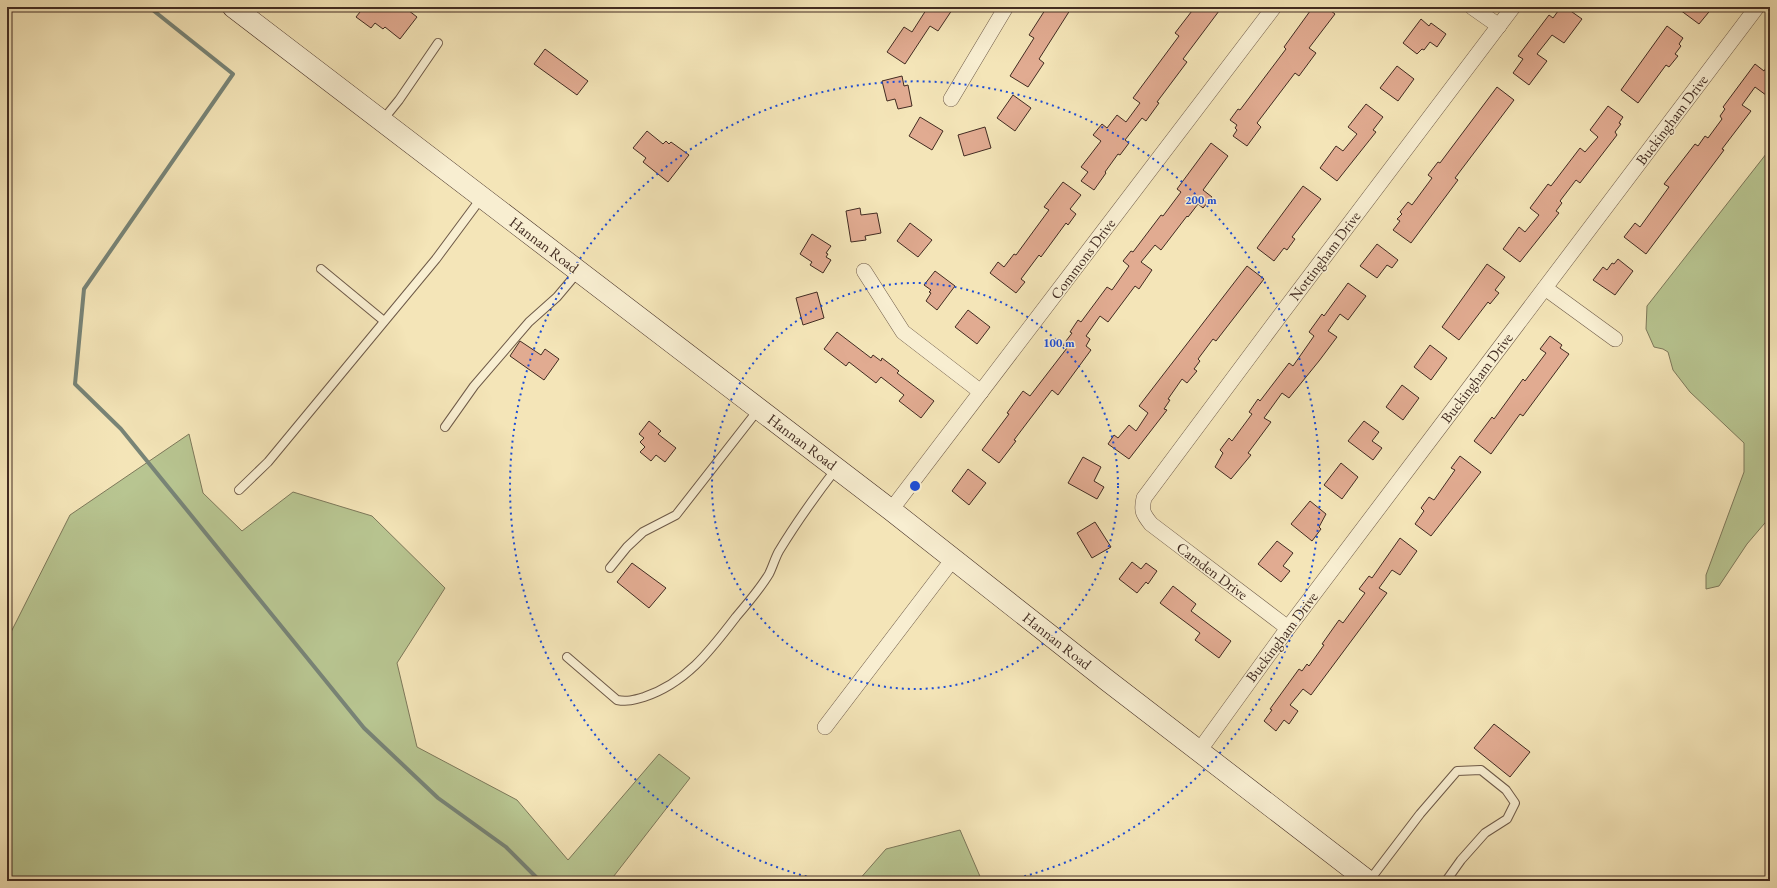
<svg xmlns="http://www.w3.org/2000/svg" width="1777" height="888" font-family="'EB Garamond',serif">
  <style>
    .green { fill: #b8c591; stroke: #7d785a }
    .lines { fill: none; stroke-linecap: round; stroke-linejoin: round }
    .stream { stroke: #788477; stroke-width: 4 }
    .building { fill: #e1ab91; stroke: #422c22 }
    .lane-casing { stroke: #6e5a48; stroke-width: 10 }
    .street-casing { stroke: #6e5a48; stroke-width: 16 }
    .secondary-casing { stroke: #422c22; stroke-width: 22 }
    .lane { stroke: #f8eed1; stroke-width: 8 }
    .street { stroke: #f8eed1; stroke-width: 15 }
    .secondary { stroke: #f8eed1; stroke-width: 21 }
    .ring { fill: none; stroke: #1d4ed8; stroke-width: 2; stroke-dasharray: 2 4 }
    .labels { text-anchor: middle; stroke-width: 3; stroke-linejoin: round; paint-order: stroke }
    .street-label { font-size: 15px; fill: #422c22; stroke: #f8eed1 }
    .centre { fill: #1d4ed8; stroke: #f8eed1; stroke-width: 2 }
    .ring-label { font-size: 12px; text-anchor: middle; font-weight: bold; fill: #1d4ed8; stroke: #f8eed1; stroke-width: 3; stroke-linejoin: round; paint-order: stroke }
  </style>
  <rect width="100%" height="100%" fill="#f4e5b8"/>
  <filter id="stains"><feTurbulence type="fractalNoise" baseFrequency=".005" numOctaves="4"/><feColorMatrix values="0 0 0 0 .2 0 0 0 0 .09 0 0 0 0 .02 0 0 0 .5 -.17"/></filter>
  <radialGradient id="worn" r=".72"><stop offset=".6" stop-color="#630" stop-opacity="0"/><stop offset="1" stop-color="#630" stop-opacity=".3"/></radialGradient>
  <!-- green -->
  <g class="green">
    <polygon points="1770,149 1770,517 1747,544 1719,586 1706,589 1706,575 1744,472 1744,443 1690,392 1673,370 1668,352 1663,349 1654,347 1646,329 1647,306"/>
    <polygon points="189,434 203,493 242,531 293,492 372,516 445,588 397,663 417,747 517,800 568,860 659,754 690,778 610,881 7,881 7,640 70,515"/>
    <polygon points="960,830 982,881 858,881 886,849"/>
  </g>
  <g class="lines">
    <!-- stream -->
    <polyline class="stream" points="149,7 233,74 84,289 75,384 121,429 364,728 438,798 506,847 540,881"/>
  </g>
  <!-- building -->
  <g class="building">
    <polygon points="364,7 404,7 417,17 400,39 385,27 383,29 375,23 371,28 356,17"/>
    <polygon points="928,7 954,7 938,31 930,26 905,64 887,52 904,27 912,32"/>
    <polygon points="1047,7 1072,7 1039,59 1044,63 1028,87 1010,76 1034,38 1029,35"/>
    <polygon points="1195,7 1222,7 1183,59 1187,62 1157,102 1159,103 1146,121 1142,118 1125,140 1129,143 1120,155 1118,154 1105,172 1106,173 1094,190 1081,181 1088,172 1081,167 1101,141 1093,135 1102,124 1107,128 1117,115 1126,122 1140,103 1133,98 1179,36 1175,33"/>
    <polygon points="1313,7 1326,7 1335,14 1309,48 1316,53 1299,76 1295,73 1257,123 1261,127 1247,146 1233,136 1237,130 1235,128 1237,125 1230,120 1238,109 1240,110 1286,49 1284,47"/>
    <polygon points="1561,7 1565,7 1582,19 1564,43 1552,35 1537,54 1547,61 1529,85 1513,73 1523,59 1518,56 1549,15 1553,18"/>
    <polygon points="1676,7 1713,7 1699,24"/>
    <polygon points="1421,19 1429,26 1431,23 1446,34 1437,47 1430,42 1424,50 1422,49 1417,54 1403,43"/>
    <polygon points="1667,26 1683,38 1679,44 1681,46 1675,54 1678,56 1669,67 1666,65 1638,103 1621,90"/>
    <polygon points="545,49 588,81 577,95 534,64"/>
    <polygon points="1770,62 1770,98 1755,87 1742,105 1751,111 1722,149 1724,150 1646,254 1624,237 1635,223 1640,227 1669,187 1664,184 1695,144 1698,146 1705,136 1708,138 1722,119 1720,116 1725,109 1723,107 1755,64 1764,71"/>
    <polygon points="1397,66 1414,79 1398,101 1380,88"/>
    <polygon points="902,76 904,86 908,85 912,106 898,109 895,99 887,101 882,81"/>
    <polygon points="1497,87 1514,100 1455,178 1458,180 1411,243 1393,230 1400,221 1397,219 1402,214 1400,212 1408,202 1412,205 1432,178 1428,175 1438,162 1440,163"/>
    <polygon points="1013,95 1031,108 1015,131 997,118"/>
    <polygon points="1366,104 1383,117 1373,130 1376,132 1337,181 1320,168 1336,146 1343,151 1357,134 1348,127"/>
    <polygon points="1608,106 1623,117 1619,123 1621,124 1615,132 1617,135 1580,183 1576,180 1560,201 1562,203 1556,211 1559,213 1520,262 1503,249 1519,227 1525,232 1539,215 1530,208 1548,184 1551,186 1580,148 1585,152 1598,137 1590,130"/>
    <polygon points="920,117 943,131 932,150 909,136"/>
    <polygon points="985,127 991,148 964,156 958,135"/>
    <polygon points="647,131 663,144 666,141 669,144 671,142 689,155 668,182 643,162 646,158 633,148"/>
    <polygon points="1211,143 1228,156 1203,190 1212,197 1203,208 1198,204 1188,217 1187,216 1161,250 1155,245 1141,262 1152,270 1139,289 1135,286 1108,322 1100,316 1086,336 1090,339 1086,346 1091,350 1058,395 1052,390 1014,440 1016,441 999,463 982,450 1009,414 1007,413 1023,391 1030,396 1067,348 1063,345 1072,333 1070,332 1078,320 1081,322 1107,287 1112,290 1129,266 1123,261 1131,251 1133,252 1161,215 1163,216 1181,192 1177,189"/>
    <polygon points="1063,182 1081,195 1070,209 1076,214 1068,225 1066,223 1041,257 1039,255 1021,279 1025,282 1016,293 990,273 998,262 1004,267 1014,254 1016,255 1049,210 1044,207"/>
    <polygon points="1303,186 1321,199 1292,237 1295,239 1287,250 1284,248 1274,261 1257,248"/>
    <polygon points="860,208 861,215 877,213 881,233 865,236 866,240 851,242 846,211"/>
    <polygon points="910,223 932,240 918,257 897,241"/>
    <polygon points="812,234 831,246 826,253 828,254 826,257 831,260 823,273 810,265 812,262 800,254"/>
    <polygon points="1377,244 1398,260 1392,268 1387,265 1377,278 1360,266"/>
    <polygon points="1618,259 1633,271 1615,295 1593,280 1603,267 1607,270 1612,263 1614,264"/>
    <polygon points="1487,264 1505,277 1495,290 1499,293 1490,304 1488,302 1459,340 1442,327"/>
    <polygon points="1247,266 1264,279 1216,341 1213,339 1198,359 1200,361 1194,369 1197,371 1187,383 1182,379 1168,399 1170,400 1164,409 1167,410 1129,459 1108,444 1114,435 1118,438 1129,425 1136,431 1148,413 1139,406"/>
    <polygon points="935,271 955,286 937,310 926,301 931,293 929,292 931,290 924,285"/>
    <polygon points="1348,283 1366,296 1348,320 1340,314 1328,331 1337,337 1319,361 1289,398 1282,393 1264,418 1271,422 1248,453 1251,455 1231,479 1215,467 1223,453 1220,450 1229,438 1232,441 1252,414 1249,412 1258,399 1260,401 1289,363 1293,366 1314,336 1309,332 1322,314 1324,316"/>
    <polygon points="817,292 824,318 803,325 796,298"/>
    <polygon points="968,310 990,327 977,344 955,327"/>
    <polygon points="837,332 871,358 873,355 881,361 882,358 899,371 897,373 934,401 921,418 899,401 904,395 881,377 876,383 849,362 846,366 824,349"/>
    <polygon points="1550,336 1562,345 1560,348 1569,354 1523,416 1520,414 1491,454 1474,441 1492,417 1494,419 1523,379 1525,381 1546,353 1540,349"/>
    <polygon points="520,341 541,355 545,349 559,359 544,380 510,356"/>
    <polygon points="1430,345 1447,358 1431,380 1414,367"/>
    <polygon points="1402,385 1419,398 1403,420 1386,407"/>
    <polygon points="649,421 661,431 658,434 676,448 665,462 656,455 651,461 640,452 645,447 640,442 644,438 639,434"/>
    <polygon points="1364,421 1379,432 1372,441 1382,448 1373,460 1348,441"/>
    <polygon points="1460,456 1481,472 1431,536 1415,524 1424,511 1421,508 1429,497 1434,500 1455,470 1451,468"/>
    <polygon points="1083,457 1101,467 1094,481 1104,487 1097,499 1068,483"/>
    <polygon points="1341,463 1358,477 1342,499 1324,485"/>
    <polygon points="968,469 986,483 969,505 952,491"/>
    <polygon points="1310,501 1326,514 1319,527 1321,529 1312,541 1291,524"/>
    <polygon points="1095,522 1111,547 1092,558 1077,533"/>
    <polygon points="1400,538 1417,551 1400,575 1392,570 1379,588 1387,593 1311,695 1303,689 1290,705 1298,711 1289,724 1284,720 1276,731 1264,721 1272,710 1270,709 1299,669 1302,671 1307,664 1309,666 1324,645 1322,644 1339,620 1343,623 1365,593 1359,589 1369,576 1372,578"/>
    <polygon points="1277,541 1293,553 1283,566 1290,571 1281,582 1258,564"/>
    <polygon points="1132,562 1141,569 1146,563 1157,571 1148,584 1146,582 1137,593 1119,579"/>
    <polygon points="632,563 666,588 649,608 617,582"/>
    <polygon points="1173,586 1196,604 1191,611 1231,641 1219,658 1195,640 1200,633 1160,603"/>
    <polygon points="1494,724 1530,752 1510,777 1474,748"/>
  </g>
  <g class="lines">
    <defs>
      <g id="lane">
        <polyline points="382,121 399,100 438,43"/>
        <polyline points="321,269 384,321"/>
        <polyline points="445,427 474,386 529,322 557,297 578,272"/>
        <polyline points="239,490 268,462 436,259 482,197"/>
        <polyline points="610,568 627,547 643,532 676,515 758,410"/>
        <path d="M567 657 617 700C627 702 634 700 644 697 686 683 710 651 736 617 748 603 760 589 769 574 773 566 775 558 779 551 796 523 816 495 836 469"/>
        <polyline points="1369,881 1420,814 1457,771 1481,770 1506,790 1515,803 1507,819 1485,833 1461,860 1446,881"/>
      </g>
      <g id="street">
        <polyline points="1472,7 1499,26"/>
        <polyline points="951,99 1006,7"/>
        <polyline points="864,271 903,332 981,392"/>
        <polyline points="1545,288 1615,339"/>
        <polyline points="891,510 1274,7"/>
        <path d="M1288 628 1151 524C1143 514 1141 511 1144 498L1279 317 1513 7"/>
        <polyline points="825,727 953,559"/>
        <polyline points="1199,751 1288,628 1757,7"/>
      </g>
      <polyline id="secondary" points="233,7 891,510 1108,681 1368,881"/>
    </defs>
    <!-- lane casing -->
    <use href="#lane" class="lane-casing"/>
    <!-- street casing -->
    <use href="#street" class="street-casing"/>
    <!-- secondary casing -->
    <use href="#secondary" class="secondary-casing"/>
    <!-- lane -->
    <use href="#lane" class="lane"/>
    <!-- street -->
    <use href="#street" class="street"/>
    <!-- secondary -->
    <use href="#secondary" class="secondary"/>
  </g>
  <!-- distance rings -->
  <g class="ring">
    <circle cx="915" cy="486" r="203"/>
    <path d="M824 881A405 405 0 1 1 1006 881"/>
  </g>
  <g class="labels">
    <!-- street labels -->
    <g class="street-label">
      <text transform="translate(1672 120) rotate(-53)" y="5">Buckingham Drive</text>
      <text transform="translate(544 245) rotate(37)" y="5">Hannan Road</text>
      <text transform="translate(1325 256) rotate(-53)" y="5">Nottingham Drive</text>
      <text transform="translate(1083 259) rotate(-53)" y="5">Commons Drive</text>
      <text transform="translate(1477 378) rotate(-53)" y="5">Buckingham Drive</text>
      <text transform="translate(802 442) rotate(37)" y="5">Hannan Road</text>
      <text transform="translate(1212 571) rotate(37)" y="5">Camden Drive</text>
      <text transform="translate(1282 637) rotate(-53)" y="5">Buckingham Drive</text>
      <text transform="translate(1057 641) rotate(38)" y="5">Hannan Road</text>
    </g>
  </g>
  <circle cx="915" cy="486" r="6" class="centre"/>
  <g class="ring-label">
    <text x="1201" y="204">200 m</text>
    <text x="1059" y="347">100 m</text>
  </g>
  <!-- margin -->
  <rect width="1777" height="888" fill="none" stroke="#f4e5b8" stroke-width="24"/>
  <rect x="8" y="8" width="1761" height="872" fill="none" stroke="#422c22" stroke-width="2"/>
  <rect x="12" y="12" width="1753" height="864" fill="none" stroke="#422c22"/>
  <rect width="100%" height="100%" filter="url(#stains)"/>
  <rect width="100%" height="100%" fill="url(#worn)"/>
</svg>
